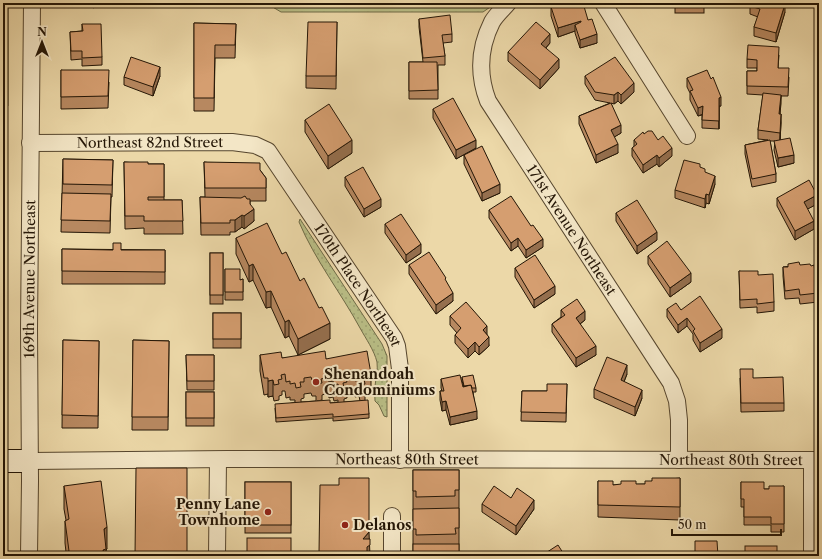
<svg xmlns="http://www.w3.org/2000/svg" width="822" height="559" font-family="'Libre Caslon Text',serif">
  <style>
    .grass { fill: url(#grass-dots); stroke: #6e6a46 }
    .forest { fill: url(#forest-firs); stroke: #6e6a46 }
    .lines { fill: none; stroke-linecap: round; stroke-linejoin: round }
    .street-casing { stroke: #56462e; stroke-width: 18 }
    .secondary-casing { stroke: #241606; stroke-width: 24 }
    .street { stroke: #f3e6c6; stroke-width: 16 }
    .secondary { stroke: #f3e6c6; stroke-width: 22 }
    .wall { fill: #b78860; stroke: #241606; fill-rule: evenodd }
    .shaded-wall { fill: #956f4e; stroke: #241606 }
    .building { fill: #d59e70; stroke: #241606 }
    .poi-dot { fill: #8f2418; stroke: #f3e6c6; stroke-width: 1.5 }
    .labels { text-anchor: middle; stroke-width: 4; stroke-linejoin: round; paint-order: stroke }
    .street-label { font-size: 14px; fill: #241606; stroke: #f3e6c6 }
    .poi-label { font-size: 14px; font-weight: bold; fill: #241606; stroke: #f3e6c6; text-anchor: start }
  </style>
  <defs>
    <pattern id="grass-dots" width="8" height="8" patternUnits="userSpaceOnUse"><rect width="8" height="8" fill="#b9be86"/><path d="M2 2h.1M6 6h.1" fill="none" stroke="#9fa372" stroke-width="1.8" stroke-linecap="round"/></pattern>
    <pattern id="forest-firs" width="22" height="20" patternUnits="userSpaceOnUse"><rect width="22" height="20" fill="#b9be86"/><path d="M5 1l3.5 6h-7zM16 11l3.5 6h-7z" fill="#9fa372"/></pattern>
  </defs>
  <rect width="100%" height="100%" fill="#ecd8a8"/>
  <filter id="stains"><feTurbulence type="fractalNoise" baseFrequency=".005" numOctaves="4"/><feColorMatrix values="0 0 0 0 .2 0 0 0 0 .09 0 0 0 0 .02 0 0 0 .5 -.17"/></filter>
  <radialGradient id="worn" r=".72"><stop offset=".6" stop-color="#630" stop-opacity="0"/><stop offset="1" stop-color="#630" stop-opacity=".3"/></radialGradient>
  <!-- grass -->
  <path class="grass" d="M300 219 382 344 387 356V417L384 416 379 405 375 401C375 396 374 390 375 386 376 377 378 370 377 362 374 350 366 339 360 328 341 293 315 260 299 222Z"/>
  <!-- forest -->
  <g class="forest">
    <polygon points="3,3 8,3 8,106 3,103"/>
    <polygon points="266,3 496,3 483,12 281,12"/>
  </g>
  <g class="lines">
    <defs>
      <g id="street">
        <path id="s1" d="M508 3C503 9 496 15 492 22 479 48 478 75 488 101L671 383 677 401 679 420V460"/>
        <polyline points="603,3 687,136"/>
        <path id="s2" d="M30 143 232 142 255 145 268 151 394 338 397 346 400 369V460"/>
        <polyline points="812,460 812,556"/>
        <path id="s3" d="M30 461 227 459 819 460"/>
        <path id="s4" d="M29 556 30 481 29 329 32 3"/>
        <polyline points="217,556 218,460"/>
        <polyline points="392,556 392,516"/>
      </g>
      <polyline id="secondary" points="3,461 30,461"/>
    </defs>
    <!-- street casing -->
    <use href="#street" class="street-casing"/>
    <!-- secondary casing -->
    <use href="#secondary" class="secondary-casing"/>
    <!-- street -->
    <use href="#street" class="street"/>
    <!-- secondary -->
    <use href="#secondary" class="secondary"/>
  </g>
  <!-- wall -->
  <g class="wall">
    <polygon points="85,3 97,3 94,8"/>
    <polygon points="127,3 137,3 135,7"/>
    <polygon points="166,3 175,3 173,7"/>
    <polygon points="205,3 214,3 212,7"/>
    <rect x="675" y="3" width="29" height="10"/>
    <polygon points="787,3 796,3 792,6 789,3 788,4"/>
    <polygon points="569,5 588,20 597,43 580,48 575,33 575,31 558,37 551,16 551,7"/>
    <polygon points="750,6 785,12 776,42 754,36 754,27 758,17 750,14"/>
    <polygon points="419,19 452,34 452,42 443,43 445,56 445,65 438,65 438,99 409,99 409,62 423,62 419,27"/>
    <polygon points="337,22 336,89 306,88 306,76"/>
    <polygon points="194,23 236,24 235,58 215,58 214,111 194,111"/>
    <polygon points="82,24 102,57 102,65 82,66 82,59 71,60 70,32 82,31"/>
    <polygon points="550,43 546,48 559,68 540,89 508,61 508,52"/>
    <polygon points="779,55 778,68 789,77 788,96 781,96 780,114 781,123 780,140 794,163 778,167 774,150 775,141 770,141 776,174 776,182 752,187 745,154 745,145 768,140 758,139 758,130 763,95 747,94 747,71 757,71 757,68 747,68 747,59"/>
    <polygon points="61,70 109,82 108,108 61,109"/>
    <polygon points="160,76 153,96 124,85 124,77"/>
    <polygon points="585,76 634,92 621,104 618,101 614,104 611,103 621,133 614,137 618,153 596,163 579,124 579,116 610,103 595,100 585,84"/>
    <polygon points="687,78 721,106 719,106 719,129 702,128 702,115 698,116 690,100 690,93 687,87"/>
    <polygon points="433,109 476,148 456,159 433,118"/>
    <polygon points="305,120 352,153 328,169 305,132"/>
    <polygon points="644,134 672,156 659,167 657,164 643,173 632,156 632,148 634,146 634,140"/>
    <polygon points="464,155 500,193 482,201 464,164"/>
    <polygon points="63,159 113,160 112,197 111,197 110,233 61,232"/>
    <polygon points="124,162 148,164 164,164 164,200 182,200 183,234 144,234 144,228 125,229"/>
    <polygon points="204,162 260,170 266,178 266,201 250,201 250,204 254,221 244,229 242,227 235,232 230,232 230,235 201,235 200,197 205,197"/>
    <polygon points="700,167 715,184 709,204 706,203 705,208 675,198 675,190"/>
    <polygon points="345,177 381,207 364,217 345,186"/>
    <polygon points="777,198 817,204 807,209 814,229 795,240 777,206"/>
    <polygon points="489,210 543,247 526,258 518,246 511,251 489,218"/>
    <polygon points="616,213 657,240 637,254 616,221"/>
    <polygon points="385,224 421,253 406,263 385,233"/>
    <polygon points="236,238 282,254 300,281 330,339 298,355 289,336 285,338 271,307 266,308 253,280 249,282 236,254"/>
    <polygon points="62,249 165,250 165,284 62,284"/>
    <rect x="210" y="253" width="13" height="51"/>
    <polygon points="648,256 691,282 670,297 648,264"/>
    <polygon points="409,265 446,282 453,301 436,314 409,274"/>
    <polygon points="800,265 818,293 818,302 800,304 799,298 785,299 783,276 783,267"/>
    <polygon points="515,268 555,294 534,308 515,277"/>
    <polygon points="225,269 240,280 243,279 243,300 225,300"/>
    <polygon points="739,271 758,275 774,302 774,311 757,313 757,307 740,308"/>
    <polygon points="667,309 681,310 722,338 700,352 693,340 693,334 687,326 678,333 667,317"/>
    <polygon points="561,310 585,320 580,324 596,355 576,367 552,332 552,324 561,317"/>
    <rect x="213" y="313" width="28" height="35"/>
    <polygon points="450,316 487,335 489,346 479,355 475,351 468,358 455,343 455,335 457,333 450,325"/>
    <polygon points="63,340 99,341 98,428 62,428"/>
    <polygon points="133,340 169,341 168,430 132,430"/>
    <polygon points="186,355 214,355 214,390 187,390"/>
    <path d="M260 355 282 358 326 359 371 374V390L368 391V395H365V400L369 414V418L333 421V418L276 422 275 408 295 402V400H290V397L286 398 285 391H282V395L279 396V400L274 401 273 396 268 397V394L264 395 260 371ZM328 390 329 398 333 397 334 401 338 400V402L330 403 317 401 322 400V395L325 394V391ZM311 393 312 396H316V401L301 402V399L304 398V394ZM354 394 355 397 359 396 360 401 344 402V399L347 398V395Z"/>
    <polygon points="627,374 624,382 642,398 635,416 594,398 594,389"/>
    <polygon points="462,377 476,388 476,392 473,392 477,419 450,425 446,410 442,411 440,400 440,391 442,391 441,388 441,379 463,387 464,387 462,381"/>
    <polygon points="740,378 753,378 784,403 784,411 741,412"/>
    <polygon points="567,384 566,422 521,421 522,391 547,391"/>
    <rect x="186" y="392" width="28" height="34"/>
    <rect x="413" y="470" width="46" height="86"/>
    <polygon points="680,478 680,520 598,517 598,481 613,485 645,484 652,481"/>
    <rect x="245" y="482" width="46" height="51"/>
    <polygon points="741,482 764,489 769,489 784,486 784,532 771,532 771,525 744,525 744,507 741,507"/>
    <polygon points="64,486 107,549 106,550 106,556 65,556 65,552 66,552 65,543 65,521 66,520 64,509"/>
    <polygon points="511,498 534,509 516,535 482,512 482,504"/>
  </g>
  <!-- shaded-wall -->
  <g class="shaded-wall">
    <polygon points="94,3 97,3 94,8"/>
    <polygon points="792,3 796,3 792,6"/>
    <polygon points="785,4 785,12 776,42 776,33"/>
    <polygon points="581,21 581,29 575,25 575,31 558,37 558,28"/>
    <polygon points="550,34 550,43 541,53 541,44"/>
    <polygon points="597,34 597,43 580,48 580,40"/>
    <polygon points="559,59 559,68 540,89 540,80"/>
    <polygon points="160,67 160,76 153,96 153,87"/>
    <polygon points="634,83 634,92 621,104 621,95"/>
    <polygon points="618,92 618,101 614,104 614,95"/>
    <polygon points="781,95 781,104 779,122 779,114"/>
    <polygon points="721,97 721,106 719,106 719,129 719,98"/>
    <polygon points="703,106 703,114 698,116 698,108"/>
    <polygon points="781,114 781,123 780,142 780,133"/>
    <polygon points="621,125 621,133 611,139 611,130"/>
    <polygon points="352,140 352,153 328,169 328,156"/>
    <polygon points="476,140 476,148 456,159 456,150"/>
    <polygon points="618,144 618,153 596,163 596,155"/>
    <polygon points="672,148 672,156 659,167 659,158"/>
    <polygon points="657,155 657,164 643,173 643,165"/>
    <polygon points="794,155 794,163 778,167 778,158"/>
    <polygon points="715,176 715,184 709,204 709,195"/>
    <polygon points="500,184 500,193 482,201 482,193"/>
    <polygon points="706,194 706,203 705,208 705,199"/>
    <polygon points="817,195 817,204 804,211 804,202"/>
    <polygon points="381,199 381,207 364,217 364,209"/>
    <polygon points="254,209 254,221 244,229 244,216"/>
    <polygon points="242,215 242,227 235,232 235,220"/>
    <polygon points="814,221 814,229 795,240 795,231"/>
    <polygon points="657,232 657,240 637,254 637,246"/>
    <polygon points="518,238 518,246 511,251 511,243"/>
    <polygon points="543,239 543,247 526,258 526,250"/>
    <polygon points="421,244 421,253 406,263 406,255"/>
    <polygon points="253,264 253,280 249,282 249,266"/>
    <polygon points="691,273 691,282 670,297 670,288"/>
    <polygon points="555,286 555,294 534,308 534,300"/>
    <polygon points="271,291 271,307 266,308 266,292"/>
    <polygon points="453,293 453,301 436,314 436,305"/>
    <polygon points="585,311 585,320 576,327 576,318"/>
    <polygon points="687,318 687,326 678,333 678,325"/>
    <polygon points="289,320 289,336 285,338 285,322"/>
    <polygon points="330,323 330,339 298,355 298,339"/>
    <polygon points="487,326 487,335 483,330"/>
    <polygon points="722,329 722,338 700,352 700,343"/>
    <polygon points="489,337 489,346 479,355 479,347"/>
    <polygon points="475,342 475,351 468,358 468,349"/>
    <polygon points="596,346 596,355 576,367 576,358"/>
    <polygon points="627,365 627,374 621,389 621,380"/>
    <polygon points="273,380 273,396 268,397 268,381"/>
    <polygon points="642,390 642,398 635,416 635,407"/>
    <polygon points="446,401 446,410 442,411 442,402"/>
    <polygon points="477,411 477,419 450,425 450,417"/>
    <polygon points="534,500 534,509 516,535 516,526"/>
    <polygon points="107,527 107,549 106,550 106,556 103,556 104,529"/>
    <polygon points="369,532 370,556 367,556 363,539"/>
  </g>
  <!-- building -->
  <g class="building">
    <polygon points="565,3 568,3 569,5 574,3 583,3 588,20 592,19 597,34 580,40 575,25 581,22 581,21 558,28 551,7"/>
    <polygon points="675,3 704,3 704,4 675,5"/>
    <polygon points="751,3 783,3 785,4 776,33 754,27 760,9 750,6"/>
    <polygon points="450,15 452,34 442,35 445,56 423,58 419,19"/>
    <polygon points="308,22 337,22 336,76 306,76"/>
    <polygon points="536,22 550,34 541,44 559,59 540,80 508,52"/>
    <polygon points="194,23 236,24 235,45 215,45 214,98 194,98"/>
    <polygon points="82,24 101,24 102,57 82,58 82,51 71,51 70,32 83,31"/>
    <polygon points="748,45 779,47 778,68 789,68 788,87 747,86 747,71 757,71 757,60 747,59"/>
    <polygon points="131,57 160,67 153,87 124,77"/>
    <polygon points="615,57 634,83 621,95 618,92 614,95 595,92 585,76"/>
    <polygon points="409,62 437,62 438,90 409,91"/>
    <polygon points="61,70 109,70 108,96 61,97"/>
    <polygon points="707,70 711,79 713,77 721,97 719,98 719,121 702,120 703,106 698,108 690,91 693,90 687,78"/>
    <polygon points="763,93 781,95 779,114 781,114 780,133 758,130"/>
    <polygon points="453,98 476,140 456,150 433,109"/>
    <polygon points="611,103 621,125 611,130 618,144 596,155 579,116"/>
    <polygon points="329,104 352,140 328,156 305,120"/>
    <polygon points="648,131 652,131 658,140 663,136 672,148 659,158 657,155 643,165 632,148 637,144 634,140 643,132 644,134"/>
    <polygon points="790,138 794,155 778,158 774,141"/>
    <polygon points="770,140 776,174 752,179 745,145"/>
    <polygon points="482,146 500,184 482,193 464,155"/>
    <polygon points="63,159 113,160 112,185 63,184"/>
    <polygon points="684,160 700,164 700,167 705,169 705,172 715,176 709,195 706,194 705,199 675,190"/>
    <polygon points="124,162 148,162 148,164 164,164 164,197 148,197 148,200 182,200 183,221 144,221 144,216 125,216"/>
    <polygon points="204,162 260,163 260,170 266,178 266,188 205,188"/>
    <polygon points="363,167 381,199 364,209 345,177"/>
    <polygon points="809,180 817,195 804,202 814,221 795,231 777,198"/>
    <polygon points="62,193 111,194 110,221 61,220"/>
    <polygon points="245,196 247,199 250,199 250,204 254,209 244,216 242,215 235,220 230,220 230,223 201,223 200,197 241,198"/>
    <polygon points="511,196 531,226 533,225 543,239 526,250 518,238 511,243 489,210"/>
    <polygon points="637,200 657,232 637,246 616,213"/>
    <polygon points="401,214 421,244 406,255 385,224"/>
    <polygon points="267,223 282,254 286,252 300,281 304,278 319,308 322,307 330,323 298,339 289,320 285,322 271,291 266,292 253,264 249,266 236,238"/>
    <polygon points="667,241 691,273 670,288 648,256"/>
    <polygon points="113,243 121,243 121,250 165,250 165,272 62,271 62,249 113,250"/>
    <polygon points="429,252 446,278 445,279 453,293 436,305 409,265"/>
    <rect x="210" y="253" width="13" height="42"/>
    <polygon points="535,255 555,286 534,300 515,268"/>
    <polygon points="799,262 800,265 810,264 811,266 814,265 818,293 800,295 799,289 785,291 783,267 788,267 788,264"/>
    <polygon points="225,269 240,269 240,280 243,279 243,292 225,292"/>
    <polygon points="739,271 758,271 758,275 773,274 774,302 757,304 757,299 740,300"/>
    <polygon points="700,296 722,329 700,343 693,331 695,329 687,318 678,325 667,309 676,303 681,310"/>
    <polygon points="577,299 585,311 576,318 596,346 576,358 552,324 565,315 561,310"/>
    <polygon points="466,302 487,326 483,330 489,337 479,347 475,342 468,349 455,335 461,328 450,316"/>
    <rect x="213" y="313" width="28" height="26"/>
    <polygon points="63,340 99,341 98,416 62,415"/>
    <polygon points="133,340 169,341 168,417 132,417"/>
    <polygon points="325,351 326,359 367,351 371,374 367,375 368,378 364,379 365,384 360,385 359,380 355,381 354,377 346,379 347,382 343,383 344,388 339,389 338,384 334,385 333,381 329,382 328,374 324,374 325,378 321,379 322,383 316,384 316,380 312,380 311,377 304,378 304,382 300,382 301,387 296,388 295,383 290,384 290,381 286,382 285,374 281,375 282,379 278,380 279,384 274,385 273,380 268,381 268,378 264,378 260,355 281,352 282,358"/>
    <polygon points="186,355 214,355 214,381 187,381"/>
    <polygon points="607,357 627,365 621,380 642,390 635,407 594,389"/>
    <polygon points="740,369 753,369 753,378 783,377 784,403 741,403"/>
    <polygon points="460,375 463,387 471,385 477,411 450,417 446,401 442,402 440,391 444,391 441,379"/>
    <polygon points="473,375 476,388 472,388 471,385 464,386 462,377"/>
    <polygon points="547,384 567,384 566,413 521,412 522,391 547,391"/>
    <rect x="186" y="392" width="28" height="26"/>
    <polygon points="330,400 330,403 368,400 369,414 333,417 333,414 276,418 275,404"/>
    <polygon points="136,468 187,468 187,556 135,556"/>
    <polygon points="413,470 459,470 459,490 455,490 455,496 416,497 416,491 413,491"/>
    <polygon points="339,478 369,478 369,532 363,539 370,539 370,545 367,547 367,551 369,553 369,556 322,556 322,555 319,553 320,485 339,485"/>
    <polygon points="652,478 680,478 680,507 598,505 598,481 613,481 613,485 621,484 621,481 636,481 636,484 645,484 645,481 652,481"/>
    <polygon points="101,481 107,527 104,529 106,549 103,550 104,556 66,556 65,552 69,551 65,521 69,519 64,486"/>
    <rect x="245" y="482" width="46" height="43"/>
    <polygon points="741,482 764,482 764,489 769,489 769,486 784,486 784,524 771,524 771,517 744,517 744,499 741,499"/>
    <polygon points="494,486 511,498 517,488 534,500 516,526 482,504"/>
    <polygon points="459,508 459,528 455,528 456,534 416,535 416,529 413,529 413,509"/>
    <rect x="247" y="538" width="44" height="18"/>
    <polygon points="695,541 717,541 718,556 695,556"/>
    <rect x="413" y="544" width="46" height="12"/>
    <polygon points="558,545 565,556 541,556"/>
    <rect x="745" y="546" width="32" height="10"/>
  </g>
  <!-- markers -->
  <g class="poi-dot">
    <circle cx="316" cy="382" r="4"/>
    <circle cx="268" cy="512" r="4"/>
    <circle cx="345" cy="525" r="4"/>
  </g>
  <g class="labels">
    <!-- street labels -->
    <g class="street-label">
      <text dy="5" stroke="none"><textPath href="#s2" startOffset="120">Northeast 82nd Street</textPath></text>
      <text dy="5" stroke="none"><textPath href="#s1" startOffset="260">171st Avenue Northeast</textPath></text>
      <text dy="5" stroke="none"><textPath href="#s4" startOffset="277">169th Avenue Northeast</textPath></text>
      <text dy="5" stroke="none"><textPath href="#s2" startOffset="401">170th Place Northeast</textPath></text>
      <text dy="5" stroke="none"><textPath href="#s3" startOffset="377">Northeast 80th Street</textPath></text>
      <text dy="5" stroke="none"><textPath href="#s3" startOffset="701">Northeast 80th Street</textPath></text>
    </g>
    <!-- poi labels -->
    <g class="poi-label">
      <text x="324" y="379">Shenandoah<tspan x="324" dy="16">Condominiums</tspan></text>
      <text x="260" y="509" text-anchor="end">Penny Lane<tspan x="260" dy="16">Townhome</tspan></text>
      <text x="353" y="530">Delanos</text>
    </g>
  </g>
  <!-- margin -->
  <rect width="822" height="559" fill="none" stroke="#ecd8a8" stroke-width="16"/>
  <rect x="4" y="4" width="814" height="551" fill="none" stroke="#241606" stroke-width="2"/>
  <rect x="8" y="8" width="806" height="543" fill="none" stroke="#241606"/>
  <!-- north arrow -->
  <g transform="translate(42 42)" stroke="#f3e6c6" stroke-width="3" paint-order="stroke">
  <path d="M0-3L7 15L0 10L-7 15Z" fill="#241606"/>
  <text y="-6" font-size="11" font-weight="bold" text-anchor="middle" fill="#241606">N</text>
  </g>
  <!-- scale -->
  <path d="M672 529v6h109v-6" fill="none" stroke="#241606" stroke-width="2"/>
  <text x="678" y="529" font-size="12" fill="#241606" stroke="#f3e6c6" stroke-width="3" paint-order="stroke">50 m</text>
  <rect width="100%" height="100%" filter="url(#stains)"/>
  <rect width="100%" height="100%" fill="url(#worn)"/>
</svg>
